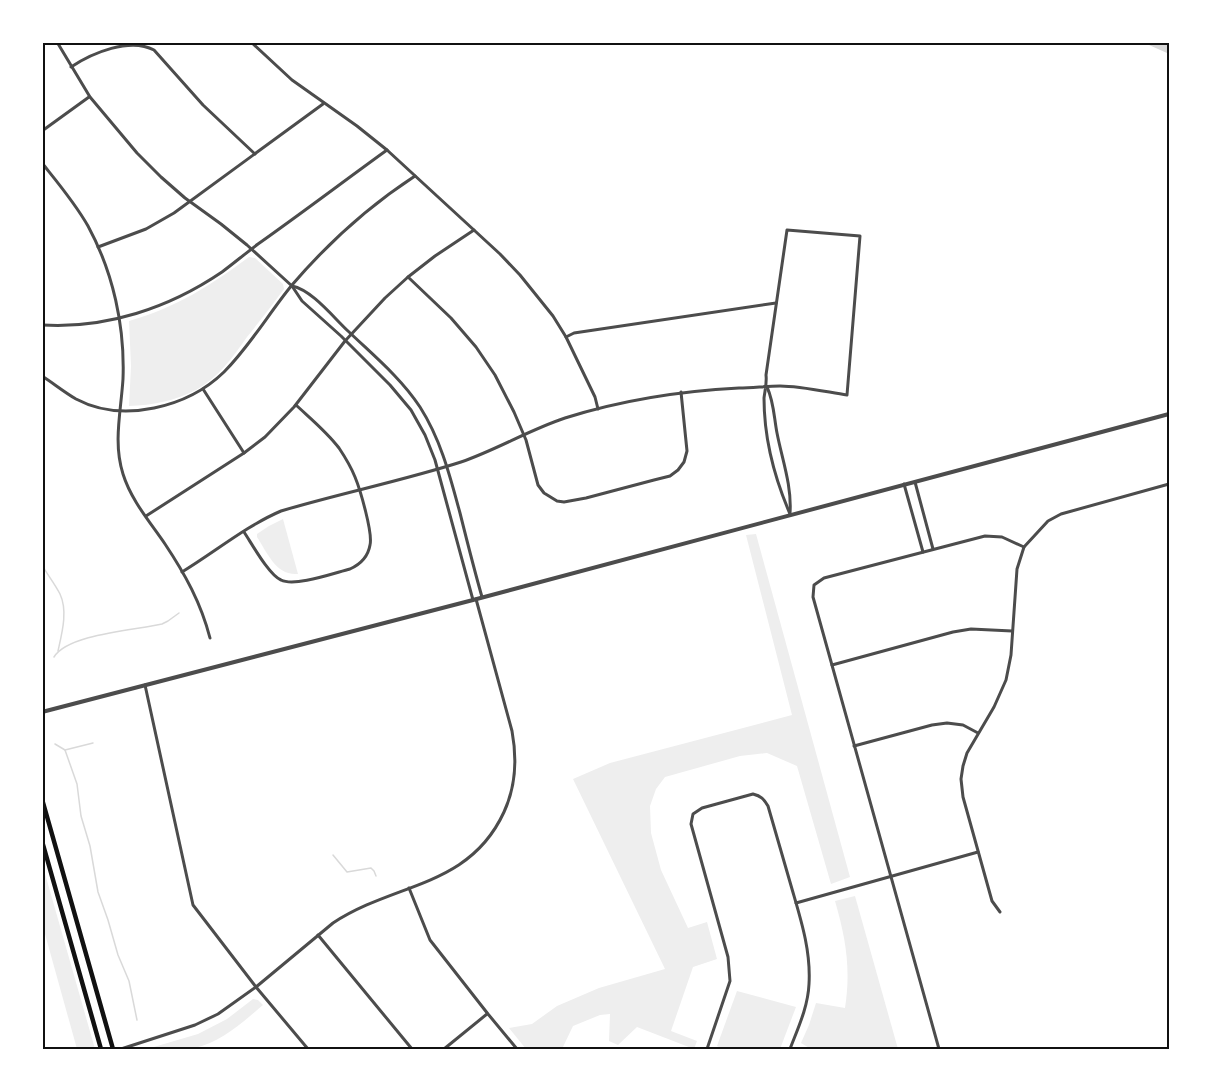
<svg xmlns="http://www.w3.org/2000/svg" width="1211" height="1091" font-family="'Work Sans',sans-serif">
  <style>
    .green { fill: #eee }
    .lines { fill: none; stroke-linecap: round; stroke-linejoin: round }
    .stream { stroke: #d9d9d9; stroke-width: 1.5 }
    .canal { stroke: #d9d9d9; stroke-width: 7 }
    .minor { stroke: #4c4c4c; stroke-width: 3 }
    .tertiary { stroke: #4c4c4c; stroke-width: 4 }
    .secondary { stroke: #111; stroke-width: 4.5 }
    .neatline { fill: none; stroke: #111; stroke-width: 2 }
  </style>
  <rect width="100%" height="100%" fill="#fff"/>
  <!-- green -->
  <g class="green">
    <path d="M249 257 255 258 283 284 284 289C272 305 260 321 247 337 233 357 218 378 196 390 174 401 153 405 129 406L131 366 129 321C177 307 210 286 249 257Z"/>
    <path d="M283 519 298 574C276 576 267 552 257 537V534L269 526Z"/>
    <polygon points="756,534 850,877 831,884 797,766 767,753 740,756 665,777 656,789 650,806 651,833 661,870 688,928 707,922 717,959 693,967 671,1031 697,1041 694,1049 637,1027 618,1045 609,1041 610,1014 600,1015 573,1026 562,1049 526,1049 509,1028 532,1024 557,1006 599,988 665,969 573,779 610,763 792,715 746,535"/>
    <polygon points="42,863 95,1049 77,1049 45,934 42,930"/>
    <path d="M855 896 898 1049H811L801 1043 809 1025 816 1003 845 1008C851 969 846 939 835 901Z"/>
    <polygon points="737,991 796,1007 780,1049 723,1049 717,1046"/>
    <path d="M253 999 258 1000 263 1005C243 1022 221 1042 195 1048 181 1052 161 1049 147 1049L198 1034 227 1019Z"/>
  </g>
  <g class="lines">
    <!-- stream -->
    <g class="stream">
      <path d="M42 565C47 574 55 584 60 594 68 611 62 633 58 651"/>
      <path d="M54 657C68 634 136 630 162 624L168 621 179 613"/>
      <polyline points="55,744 65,750 77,784 81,816 90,846 98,892 108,920 118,955 129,981 137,1020"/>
      <polyline points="65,750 93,743"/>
      <polyline points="333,855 347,872 371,868 374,871 376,876"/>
    </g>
    <!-- canal -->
    <polyline class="canal" points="1151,42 1169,50"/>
    <!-- minor -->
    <g class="minor">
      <polyline points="57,42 90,97 137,153 161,177 185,198 221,224 247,245 292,286 302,301 341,336 390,385 411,410 425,435 435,460 473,600"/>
      <polyline points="251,42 292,80 357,126 387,150 500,254 520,275 553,316 566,337 595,397 598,409"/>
      <path d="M71 67C92 53 130 37 154 50L203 105 255 154"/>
      <polyline points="42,131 89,97"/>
      <path d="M42 163C58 183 75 203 88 226 113 272 125 326 123 379 121 411 113 443 123 474 131 500 150 522 165 544 185 574 201 603 210 638"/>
      <polyline points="98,247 146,229 174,213 323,104"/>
      <polyline points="408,277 451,318 476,347 495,375 514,412 526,440 538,485 544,493 557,501 564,502 586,498 654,480 670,476 678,470 684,462 687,451 681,392"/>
      <path d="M292 286C312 290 333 317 348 331 373 355 401 378 420 407 441 440 450 476 460 513 467 541 474 569 482 597"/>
      <path d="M42 325C106 329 169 308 222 272 234 263 246 253 258 244 302 213 344 181 387 150"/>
      <polyline points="566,337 574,333 776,303"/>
      <path d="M42 376C53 383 64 392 76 399 123 424 188 407 224 372 250 346 269 313 292 285 328 243 369 206 415 176"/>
      <path d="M767 387C774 402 774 418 777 433 782 459 792 486 790 513"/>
      <polyline points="203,389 244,453"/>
      <polyline points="915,482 933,549"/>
      <polyline points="904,484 923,552"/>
      <polyline points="146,516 244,453 265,437 294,407 345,341 385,298 408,277 435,256 474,230"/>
      <path d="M244 532C252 544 269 575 281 580 295 587 334 573 350 569 361 564 368 557 370 545 373 533 360 489 355 477 351 467 345 457 339 448 327 432 311 419 296 405"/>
      <path d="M182 572C215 552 246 526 281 511 341 493 402 481 461 462 496 450 529 430 565 418 622 400 680 391 739 388 753 388 766 386 780 386 800 386 827 392 847 395L860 236 787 230 766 375C767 383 765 390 764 398 764 437 775 479 790 514"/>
      <polyline points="832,665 953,632 971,629 1012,631"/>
      <polyline points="145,685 193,905 256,987 308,1049"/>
      <polyline points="854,746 932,725 947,723 963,725 978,733"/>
      <polyline points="409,888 430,940 488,1014 517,1049"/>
      <polyline points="796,903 978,852"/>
      <polyline points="1000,912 992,901 963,797 961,779 963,766 967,753 994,707 1006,680 1011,655 1017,569 1024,547 1048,521 1061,514 1169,484"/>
      <polyline points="318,935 412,1049"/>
      <polyline points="1169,1022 1169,1046"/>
      <path d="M121 1049 195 1025 218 1014 256 987 333 923C395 882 469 888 504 812 516 786 517 758 512 731L476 599"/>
      <polyline points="444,1049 487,1014"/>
      <path d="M707 1049 730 981 728 957 691 824 693 814 702 808 753 794C761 796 764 799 768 806 776 834 784 861 792 889 801 920 811 951 809 984 808 1007 798 1028 790 1049"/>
      <polyline points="939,1049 813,597 814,585 824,578 985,536 1002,537 1024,547"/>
    </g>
    <!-- tertiary -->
    <polyline class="tertiary" points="42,712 473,600 1169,414"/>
    <!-- secondary -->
    <g class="secondary">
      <polyline points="42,799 113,1049"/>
      <polyline points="42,841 101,1049"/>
    </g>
  </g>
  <!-- border -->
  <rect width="1211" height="1091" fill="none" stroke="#ffffff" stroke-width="87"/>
  <rect x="44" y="44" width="1124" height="1004" class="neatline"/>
</svg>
